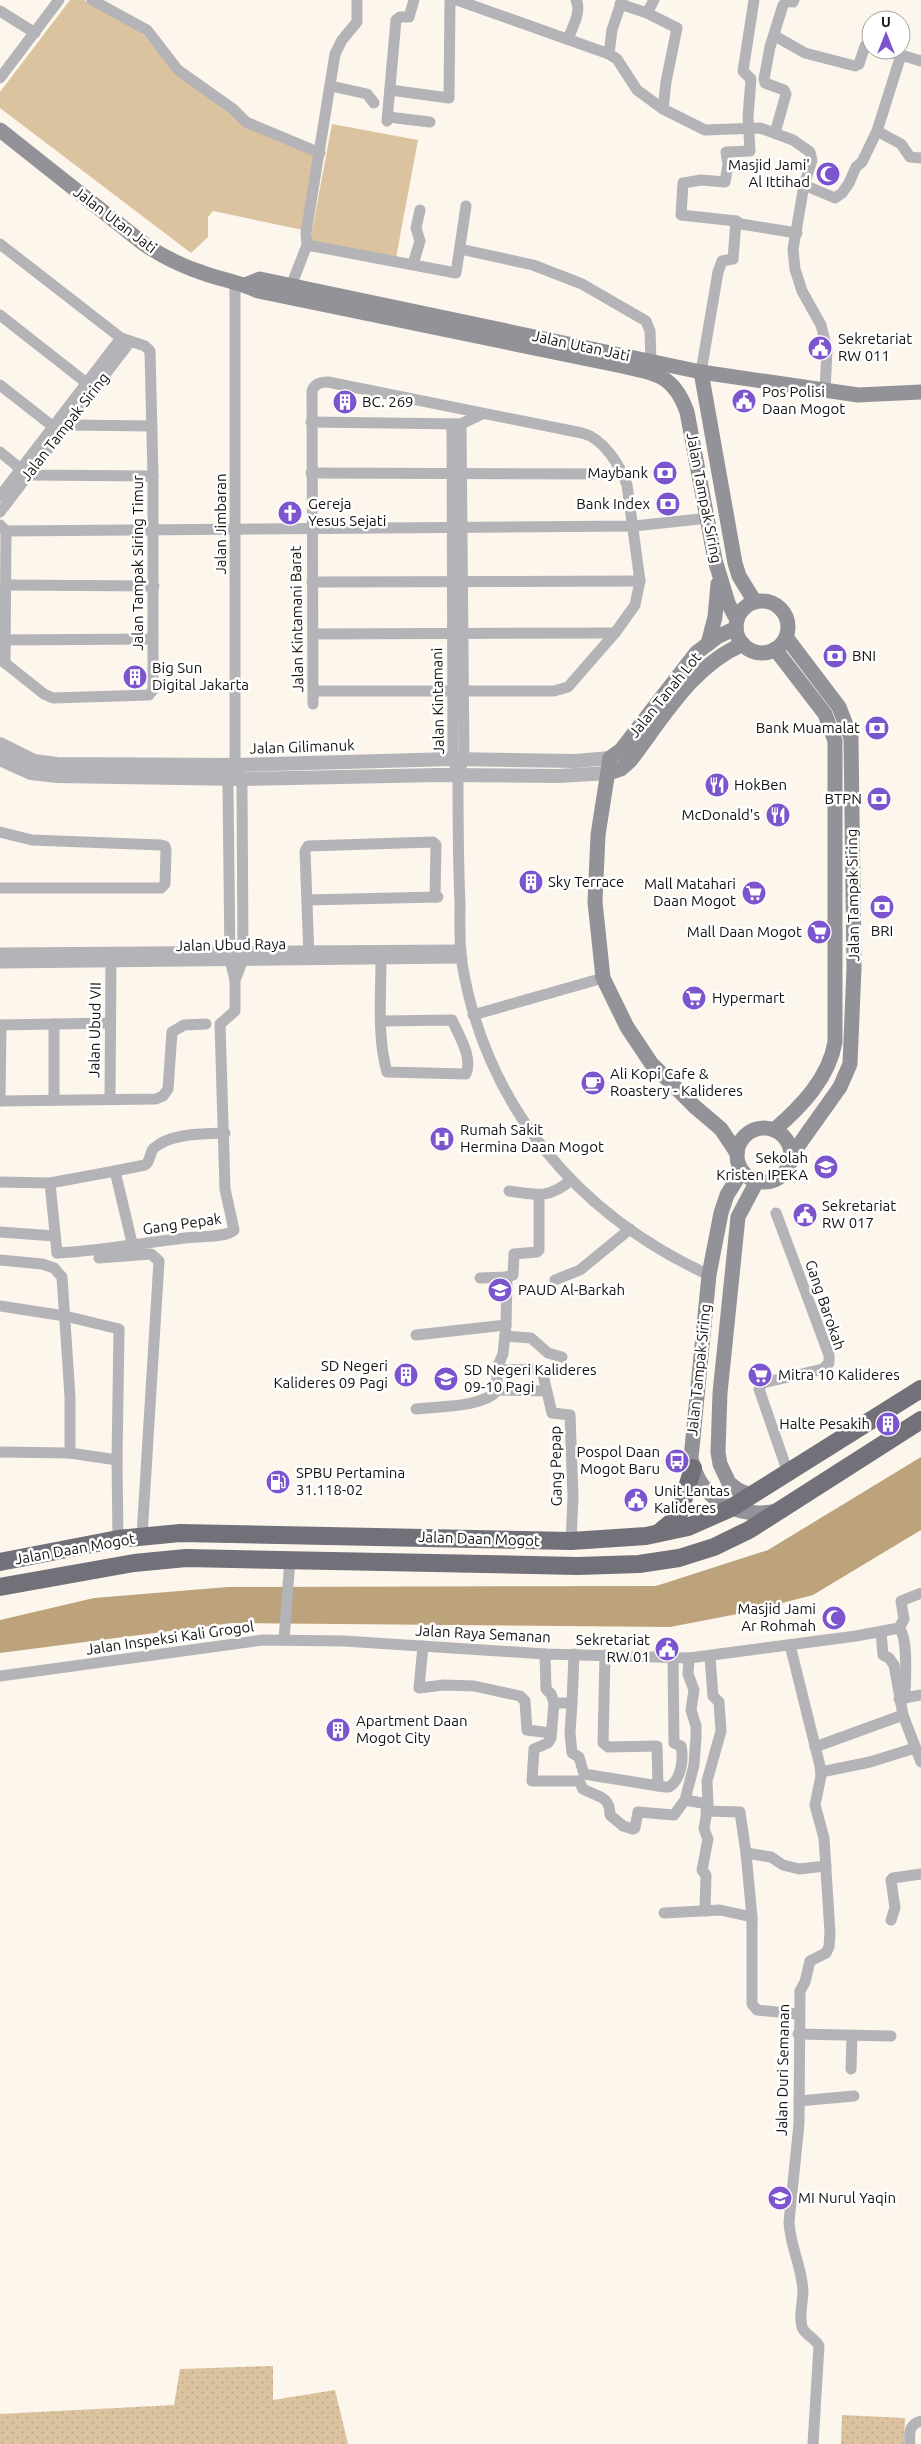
<svg xmlns="http://www.w3.org/2000/svg" width="921" height="2444" font-family="Ubuntu,sans-serif">
  <style>
    .grass { fill: url(#grass-dots) }
    .garden { fill: #dbc39f }
    .water { fill: #bda37c }
    .lines { fill: none; stroke-linecap: round; stroke-linejoin: round }
    .minor { stroke: #b4b3b8; stroke-width: 11 }
    .tertiary { stroke: #b4b3b8; stroke-width: 14 }
    .secondary { stroke: #939299; stroke-width: 15 }
    .trunk { stroke: #727078; stroke-width: 18 }
    .labels { text-anchor: middle; stroke-width: 5; stroke-linejoin: round; paint-order: stroke }
    .poi-label { font-size: 15px; fill: #151310; stroke: #fff; text-anchor: start }
    .street-label { font-size: 15px; fill: #151310; stroke: #fff }
  </style>
  <defs>
    <pattern id="grass-dots" width="8" height="8" patternUnits="userSpaceOnUse" patternTransform="scale(1.25)"><rect width="8" height="8" fill="#dbc39f"/><path d="M2 2h.1M6 6h.1" fill="none" stroke="#bba788" stroke-width="1.8" stroke-linecap="round"/></pattern>
  </defs>
  <rect width="100%" height="100%" fill="#fdf6ec"/>
  <!-- grass -->
  <g class="grass">
    <polygon points="273,2366 273,2400 335,2390 348,2444 0,2444 0,2414 174,2405 180,2369"/>
    <polygon points="842,2415 905,2418 904,2444 841,2444"/>
  </g>
  <!-- garden -->
  <g class="garden">
    <polygon points="70,0 84,0 137,27 174,72 251,123 315,150 303,230 213,211 208,217 208,237 191,253 0,108 0,92"/>
    <polygon points="332,124 418,140 396,258 310,242"/>
  </g>
  <!-- water -->
  <polygon class="water" points="921,1457 921,1530 813,1595 748,1612 670,1627 232,1623 0,1653 0,1620 94,1598 228,1587 656,1586 768,1550"/>
  <g class="lines">
    <!-- minor -->
    <g class="minor">
      <polyline points="92,0 147,30 178,70 233,109 246,122 320,153"/>
      <polyline points="457,0 609,54 617,59 637,90 663,109 705,130 760,128 793,140 810,152 812,160 804,185 793,249 795,269 802,291 821,325 827,349 825,392"/>
      <polyline points="754,0 743,71 751,79 748,117 750,151 726,152 728,165 725,182 701,180 683,183 681,215 736,221 741,224 797,233"/>
      <polyline points="620,4 647,13 677,28 666,82 663,109"/>
      <polyline points="0,11 35,33"/>
      <polyline points="647,13 654,0"/>
      <polyline points="775,36 805,53 855,66 859,64 865,46 871,47"/>
      <path d="M568 39C572 28 582 11 576 0"/>
      <polyline points="609,54 612,30 622,0"/>
      <polyline points="901,55 921,61"/>
      <polyline points="0,78 59,0"/>
      <polyline points="331,86 367,94 374,103"/>
      <polyline points="390,90 449,98 450,0"/>
      <polyline points="388,117 430,122"/>
      <polyline points="387,121 396,20 400,17 409,17 414,0"/>
      <polyline points="877,131 901,144 910,157 921,158"/>
      <polyline points="775,133 786,94 784,90 765,83 764,79 770,47 783,5 788,1 793,2 794,0"/>
      <polyline points="804,185 835,198 842,193 849,183 856,167 862,162 877,131 901,55 882,50"/>
      <polyline points="0,244 121,338 145,346 150,351 153,476 153,690 149,695 53,698 44,694 0,659"/>
      <polyline points="307,245 456,273 466,206"/>
      <polyline points="460,249 533,265 582,284 646,321 650,331 651,361"/>
      <polyline points="413,264 420,241 416,228 420,210"/>
      <polyline points="235,282 235,765 241,779 242,788 243,951 243,960 235,980"/>
      <polyline points="291,286 307,245 306,233 335,54 342,40 357,22 357,0"/>
      <polyline points="0,315 93,388"/>
      <polyline points="701,372 718,272 722,261 733,259 736,221"/>
      <polyline points="0,385 60,432"/>
      <polyline points="311,422 461,424 482,414"/>
      <path d="M452 424 453 759 458 775C458 817 458 860 460 903 460 923 459 944 462 963 486 1107 578 1215 709 1275"/>
      <polyline points="461,424 464,759 461,767"/>
      <polyline points="68,425 152,426"/>
      <polyline points="0,452 28,475 153,476"/>
      <polyline points="311,473 623,474"/>
      <polyline points="0,496 121,338"/>
      <polyline points="0,512 130,342"/>
      <polyline points="0,525 6,531 634,526 709,518"/>
      <polyline points="312,582 640,581"/>
      <polyline points="6,585 154,586"/>
      <polyline points="313,634 615,633"/>
      <polyline points="0,640 153,639"/>
      <polyline points="5,663 6,531"/>
      <path d="M313 704 312 391C315 384 319 382 328 382L582 433C603 438 620 465 627 485L640 581 635 605 615 633 568 687 554 691H313"/>
      <polyline points="0,832 32,840 161,845 165,846 166,850 165,884 161,888 0,888"/>
      <polyline points="307,900 438,897"/>
      <polyline points="0,953 461,950"/>
      <polyline points="309,957 305,851 308,846 433,842 436,845 435,897"/>
      <path d="M381 959C381 996 377 1037 387 1072L466 1074C473 1057 459 1036 452 1020L382 1021"/>
      <polyline points="0,963 462,958"/>
      <polyline points="473,1015 603,978"/>
      <polyline points="0,1025 110,1023"/>
      <polyline points="110,1099 111,961"/>
      <polyline points="54,1100 54,1024"/>
      <polyline points="0,1101 156,1099 163,1096 168,1089 172,1032 184,1025 206,1024"/>
      <polyline points="0,1101 1,1025"/>
      <path d="M115 1171 145 1165C151 1161 149 1153 154 1148 171 1133 204 1134 225 1133"/>
      <polyline points="0,1182 50,1183 57,1253"/>
      <polyline points="50,1183 115,1171 133,1247"/>
      <path d="M509 1191C537 1195 549 1199 571 1180"/>
      <polyline points="539,1196 539,1250 537,1252 514,1254 513,1275 507,1277 506,1325 503,1354 496,1370 498,1390 546,1391"/>
      <polyline points="776,1213 829,1355 829,1363 823,1369 763,1383 759,1389 788,1473"/>
      <polyline points="0,1232 55,1236"/>
      <path d="M57 1253C100 1251 142 1243 185 1238 197 1236 226 1238 234 1230L225 1189 220 1024 235 1011V980L230 960 228 788V779L232 771"/>
      <polyline points="99,1258 151,1254 159,1261 142,1536"/>
      <polyline points="0,1260 42,1264 54,1268 62,1277 70,1397 70,1453 117,1460 118,1539"/>
      <polyline points="480,1278 507,1277"/>
      <polyline points="555,1280 580,1270 630,1229"/>
      <polyline points="0,1306 65,1316 119,1329 117,1460"/>
      <polyline points="416,1335 506,1325"/>
      <polyline points="505,1336 531,1338 548,1353 562,1357"/>
      <polyline points="496,1370 536,1369 543,1375 552,1413 570,1415 573,1497 571,1541"/>
      <path d="M416 1409C439 1406 482 1408 498 1390"/>
      <polyline points="0,1452 70,1453"/>
      <path d="M899 1628C909 1638 905 1683 905 1698"/>
      <polyline points="881,1632 883,1655 889,1658 894,1665 903,1715 921,1762"/>
      <polyline points="284,1640 290,1559"/>
      <path d="M790 1645 820 1766 821 1776 815 1805 824 1838 830 1933 829 1947 826 1953 810 1961 805 1982 800 1991 799 2124 789 2222C790 2246 802 2267 803 2291 803 2302 798 2319 803 2329 807 2336 815 2338 819 2346L813 2444"/>
      <polyline points="423,1646 419,1688 444,1685 474,1686 520,1696 525,1701 527,1730 551,1733"/>
      <path d="M545 1654 546 1689 551 1694 554 1703H572L570 1733 572 1753 579 1757 584 1774 665 1787H669C681 1780 684 1759 681 1746L674 1743 673 1658"/>
      <polyline points="605,1655 603,1743 608,1747 657,1746 658,1786"/>
      <polyline points="0,1676 263,1640 344,1641 545,1654 689,1658 856,1636 899,1628 904,1619 901,1601 921,1593"/>
      <polyline points="899,1699 921,1695"/>
      <path d="M554 1703 551 1738 548 1743 534 1749 532 1781H579L583 1789C597 1797 610 1795 610 1815L623 1826 633 1829 635 1828 638 1812 674 1815 685 1800 694 1765 696 1737V1726L691 1710 694 1690 688 1674 689 1658"/>
      <polyline points="572,1703 574,1654"/>
      <polyline points="815,1747 903,1715"/>
      <polyline points="821,1772 870,1762 915,1748"/>
      <polyline points="685,1800 708,1804"/>
      <polyline points="706,1811 740,1812 746,1853 771,1857 783,1865 799,1869 826,1866"/>
      <polyline points="746,1853 752,1917 752,2004 757,2010 798,2014"/>
      <polyline points="705,1911 706,1875 702,1870 708,1839 704,1829 708,1804 707,1781 721,1731 719,1702 713,1696 710,1657"/>
      <polyline points="664,1913 720,1910 752,1917"/>
      <polyline points="891,1920 895,1908 891,1880 893,1878 921,1874"/>
      <polyline points="798,2034 891,2036"/>
      <polyline points="851,2069 852,2036"/>
      <polyline points="799,2101 854,2096"/>
      <path d="M910 2444C909 2433 909 2424 921 2421"/>
    </g>
    <!-- tertiary -->
    <g class="tertiary">
      <polyline points="0,744 34,761 57,764 235,765 453,759 575,761 610,758"/>
      <polyline points="0,759 31,773 57,776 241,779 440,775 558,776 609,773"/>
    </g>
    <!-- secondary -->
    <g class="secondary">
      <path d="M0 130 144 244C163 257 184 267 206 274 224 280 241 283 258 291L622 366C657 374 674 375 687 412L715 560 728 603 737 620"/>
      <polyline points="245,285 260,279 701,372 858,395 921,392"/>
      <polyline points="701,372 735,563 739,576 755,602"/>
      <circle cx="762" cy="627" r="26"/>
      <polyline points="736,628 717,637 696,653 621,750 610,758 598,835 595,902 603,978 627,1027 651,1063 694,1106 721,1129 737,1153"/>
      <polyline points="786,637 839,707 851,738 854,968 850,1064 840,1087 791,1156"/>
      <polyline points="708,644 715,617 718,584"/>
      <path d="M609 773 621 769 630 761C663 718 692 666 743 644"/>
      <circle cx="764" cy="1155" r="27"/>
      <path d="M774 1130C801 1107 829 1078 835 1042V741L825 714 775 649"/>
      <path d="M742 1171 727 1195 721 1213 709 1275 691 1458C700 1500 737 1519 777 1511"/>
      <polyline points="752,1496 738,1490 729,1483 720,1464 718,1452 720,1393 738,1217 757,1181"/>
    </g>
    <!-- trunk -->
    <g class="trunk">
      <polyline points="661,1531 678,1517 693,1468"/>
      <polyline points="0,1562 118,1539 180,1533 571,1541 646,1536 688,1527 731,1508 921,1389"/>
      <polyline points="0,1587 134,1563 186,1558 578,1566 639,1564 679,1558 714,1547 749,1530 921,1420"/>
    </g>
  </g>
  <!-- icons -->
  <defs>
    <symbol id="mosque-disc" viewBox="-11 -11 22 22"><circle r="9.5" fill="#7c54cd" stroke="#fff"/><path d="M3.5-4.9A6 6 0 1 0 3.5 4.9A5 5 0 1 1 3.5-4.9Z" fill="#fff"/></symbol>
    <symbol id="civic-disc" viewBox="-11 -11 22 22"><circle r="9.5" fill="#7c54cd" stroke="#fff"/><path d="M-.6-6.5H3V-4.5H.6V-3L4-1V1h2V6H-6V1h2V-1L-.6-3ZM-1.2 2.5V6h2.4V2.5Z" fill="#fff"/></symbol>
    <symbol id="building-disc" viewBox="-11 -11 22 22"><circle r="9.5" fill="#7c54cd" stroke="#fff"/><path d="M-4-6H4V6H1V3H-1V6H-4ZM-2.5-4.3h1.7v1.8h-1.7ZM.8-4.3h1.7v1.8H.8ZM-2.5-1h1.7V.8h-1.7ZM.8-1h1.7V.8H.8Z" fill="#fff"/></symbol>
    <symbol id="bank-disc" viewBox="-11 -11 22 22"><circle r="9.5" fill="#7c54cd" stroke="#fff"/><path d="M-6-4H6V4H-6ZM0-2.3a2.3 2.3 0 1 0 0 4.6a2.3 2.3 0 1 0 0-4.6Z" fill="#fff"/></symbol>
    <symbol id="church-disc" viewBox="-11 -11 22 22"><circle r="9.5" fill="#7c54cd" stroke="#fff"/><path d="M-1.2-6h2.4v3.5h3.3v2.4h-3.3V6h-2.4V-.1h-3.3v-2.4h3.3Z" fill="#fff"/></symbol>
    <symbol id="restaurant-disc" viewBox="-11 -11 22 22"><circle r="9.5" fill="#7c54cd" stroke="#fff"/><path d="M-5-6h1v4h1v-4h1v4h1v-4h1v5L-1.5 .5V6h-2V.5L-5-1ZM5-6V6H3V1.5H1.5Q1.5-4 5-6Z" fill="#fff"/></symbol>
    <symbol id="supermarket-disc" viewBox="-11 -11 22 22"><circle r="9.5" fill="#7c54cd" stroke="#fff"/><path d="M-6-5.5h2.5l.6 2H6L4.5 2H-2.5L-4.4-4H-6ZM-1.5 3.2a1.3 1.3 0 1 0 .1 0ZM3 3.2a1.3 1.3 0 1 0 .1 0Z" fill="#fff"/></symbol>
    <symbol id="cafe-disc" viewBox="-11 -11 22 22"><circle r="9.5" fill="#7c54cd" stroke="#fff"/><path d="M-5.5-4.5H6V0H3Q3 3.5 0 3.5H-2.5Q-5.5 3.5-5.5 0ZM3-3.2v2h1.7v-2ZM-6 4.5H4V6H-6Z" fill="#fff"/></symbol>
    <symbol id="hospital-disc" viewBox="-11 -11 22 22"><circle r="9.5" fill="#7c54cd" stroke="#fff"/><path d="M-5-5h3v3.5h4V-5h3V5h-3V1.5h-4V5h-3Z" fill="#fff"/></symbol>
    <symbol id="school-disc" viewBox="-11 -11 22 22"><circle r="9.5" fill="#7c54cd" stroke="#fff"/><path d="M0-5L7-2L0 1L-7-2ZM-4 1L0 2.5L4 1V4Q0 6-4 4Z" fill="#fff"/></symbol>
    <symbol id="bus-disc" viewBox="-11 -11 22 22"><circle r="9.5" fill="#7c54cd" stroke="#fff"/><path d="M-5-6H5V4H4V6H2V4H-2V6H-4V4H-5ZM-3.5-4V0h7V-4ZM-3.5 1.2v1.5H-2V1.2ZM2 1.2v1.5H3.5V1.2Z" fill="#fff"/></symbol>
    <symbol id="fuel-disc" viewBox="-11 -11 22 22"><circle r="9.5" fill="#7c54cd" stroke="#fff"/><path d="M-5.5-6h7V0h2V4h1.3V-2.5L3-4.5l.8-.8L6-3V5H2.5V1h-1V6h-7ZM-4.2-4.7v3.2H.2V-4.7Z" fill="#fff"/></symbol>
  </defs>
  <g fill-rule="evenodd">
    <use href="#mosque-disc" x="814" y="160" width="28" height="28"/>
    <use href="#civic-disc" x="806" y="334" width="28" height="28"/>
    <use href="#civic-disc" x="730" y="387" width="28" height="28"/>
    <use href="#building-disc" x="331" y="388" width="28" height="28"/>
    <use href="#bank-disc" x="651" y="459" width="28" height="28"/>
    <use href="#bank-disc" x="654" y="490" width="28" height="28"/>
    <use href="#church-disc" x="276" y="499" width="28" height="28"/>
    <use href="#bank-disc" x="821" y="642" width="28" height="28"/>
    <use href="#building-disc" x="121" y="663" width="28" height="28"/>
    <use href="#bank-disc" x="863" y="714" width="28" height="28"/>
    <use href="#restaurant-disc" x="703" y="771" width="28" height="28"/>
    <use href="#bank-disc" x="865" y="785" width="28" height="28"/>
    <use href="#restaurant-disc" x="764" y="801" width="28" height="28"/>
    <use href="#building-disc" x="517" y="868" width="28" height="28"/>
    <use href="#supermarket-disc" x="740" y="879" width="28" height="28"/>
    <use href="#bank-disc" x="868" y="893" width="28" height="28"/>
    <use href="#supermarket-disc" x="805" y="918" width="28" height="28"/>
    <use href="#supermarket-disc" x="680" y="984" width="28" height="28"/>
    <use href="#cafe-disc" x="579" y="1069" width="28" height="28"/>
    <use href="#hospital-disc" x="428" y="1125" width="28" height="28"/>
    <use href="#school-disc" x="812" y="1153" width="28" height="28"/>
    <use href="#civic-disc" x="791" y="1201" width="28" height="28"/>
    <use href="#school-disc" x="486" y="1276" width="28" height="28"/>
    <use href="#building-disc" x="392" y="1361" width="28" height="28"/>
    <use href="#supermarket-disc" x="746" y="1361" width="28" height="28"/>
    <use href="#school-disc" x="432" y="1365" width="28" height="28"/>
    <use href="#building-disc" x="874" y="1410" width="28" height="28"/>
    <use href="#bus-disc" x="663" y="1447" width="28" height="28"/>
    <use href="#fuel-disc" x="264" y="1468" width="28" height="28"/>
    <use href="#civic-disc" x="622" y="1486" width="28" height="28"/>
    <use href="#mosque-disc" x="820" y="1604" width="28" height="28"/>
    <use href="#civic-disc" x="653" y="1635" width="28" height="28"/>
    <use href="#building-disc" x="324" y="1716" width="28" height="28"/>
    <use href="#school-disc" x="766" y="2184" width="28" height="28"/>
  </g>
  <g class="labels">
    <!-- poi labels -->
    <g class="poi-label">
      <text x="810" y="170" text-anchor="end">Masjid Jami'<tspan x="810" dy="17">Al Ittihad</tspan></text>
      <text x="838" y="344">Sekretariat<tspan x="838" dy="17">RW 011</tspan></text>
      <text x="762" y="397">Pos Polisi<tspan x="762" dy="17">Daan Mogot</tspan></text>
      <text x="362" y="407">BC. 269</text>
      <text x="648" y="478" text-anchor="end">Maybank</text>
      <text x="308" y="509">Gereja<tspan x="308" dy="17">Yesus Sejati</tspan></text>
      <text x="650" y="509" text-anchor="end">Bank Index</text>
      <text x="852" y="661">BNI</text>
      <text x="152" y="673">Big Sun<tspan x="152" dy="17">Digital Jakarta</tspan></text>
      <text x="860" y="733" text-anchor="end">Bank Muamalat</text>
      <text x="734" y="790">HokBen</text>
      <text x="862" y="804" text-anchor="end">BTPN</text>
      <text x="760" y="820" text-anchor="end">McDonald's</text>
      <text x="548" y="887">Sky Terrace</text>
      <text x="736" y="889" text-anchor="end">Mall Matahari<tspan x="736" dy="17">Daan Mogot</tspan></text>
      <text x="882" y="936" text-anchor="middle">BRI</text>
      <text x="802" y="937" text-anchor="end">Mall Daan Mogot</text>
      <text x="712" y="1003">Hypermart</text>
      <text x="610" y="1079">Ali Kopi Cafe &amp;<tspan x="610" dy="17">Roastery - Kalideres</tspan></text>
      <text x="460" y="1135">Rumah Sakit<tspan x="460" dy="17">Hermina Daan Mogot</tspan></text>
      <text x="808" y="1163" text-anchor="end">Sekolah<tspan x="808" dy="17">Kristen IPEKA</tspan></text>
      <text x="822" y="1211">Sekretariat<tspan x="822" dy="17">RW 017</tspan></text>
      <text x="518" y="1295">PAUD Al-Barkah</text>
      <text x="388" y="1371" text-anchor="end">SD Negeri<tspan x="388" dy="17">Kalideres 09 Pagi</tspan></text>
      <text x="464" y="1375">SD Negeri Kalideres<tspan x="464" dy="17">09-10 Pagi</tspan></text>
      <text x="778" y="1380">Mitra 10 Kalideres</text>
      <text x="870" y="1429" text-anchor="end">Halte Pesakih</text>
      <text x="660" y="1457" text-anchor="end">Pospol Daan<tspan x="660" dy="17">Mogot Baru</tspan></text>
      <text x="296" y="1478">SPBU Pertamina<tspan x="296" dy="17">31.118-02</tspan></text>
      <text x="654" y="1496">Unit Lantas<tspan x="654" dy="17">Kalideres</tspan></text>
      <text x="816" y="1614" text-anchor="end">Masjid Jami<tspan x="816" dy="17">Ar Rohmah</tspan></text>
      <text x="650" y="1645" text-anchor="end">Sekretariat<tspan x="650" dy="17">RW 01</tspan></text>
      <text x="356" y="1726">Apartment Daan<tspan x="356" dy="17">Mogot City</tspan></text>
      <text x="798" y="2203">MI Nurul Yaqin</text>
    </g>
    <!-- street labels -->
    <g class="street-label">
      <text transform="translate(115 220) rotate(37)" y="5">Jalan Utan Jati</text>
      <text transform="translate(581 346) rotate(12)" y="5">Jalan Utan Jati</text>
      <text transform="translate(65 427) rotate(-52)" y="5">Jalan Tampak Siring</text>
      <text transform="translate(704 498) rotate(79)" y="5">Jalan Tampak Siring</text>
      <text transform="translate(221 524) rotate(-90)" y="5">Jalan Jimbaran</text>
      <text transform="translate(138 563) rotate(-90)" y="5">Jalan Tampak Siring Timur</text>
      <text transform="translate(297 619) rotate(-91)" y="5">Jalan Kintamani Barat</text>
      <text transform="translate(665 695) rotate(-51)" y="5">Jalan Tanah Lot</text>
      <text transform="translate(438 701) rotate(-91)" y="5">Jalan Kintamani</text>
      <text transform="translate(302 747) rotate(-2)" y="5">Jalan Gilimanuk</text>
      <text transform="translate(853 895) rotate(-91)" y="5">Jalan Tampak Siring</text>
      <text transform="translate(231 945) rotate(-1)" y="5">Jalan Ubud Raya</text>
      <text transform="translate(95 1030) rotate(-89)" y="5">Jalan Ubud VII</text>
      <text transform="translate(182 1224) rotate(-8)" y="5">Gang Pepak</text>
      <text transform="translate(825 1305) rotate(71)" y="5">Gang Barokah</text>
      <text transform="translate(699 1370) rotate(-84)" y="5">Jalan Tampak Siring</text>
      <text transform="translate(556 1466) rotate(-91)" y="5">Gang Pepap</text>
      <text transform="translate(479 1539) rotate(2)" y="5">Jalan Daan Mogot</text>
      <text transform="translate(75 1549) rotate(-10)" y="5">Jalan Daan Mogot</text>
      <text transform="translate(483 1634) rotate(3)" y="5">Jalan Raya Semanan</text>
      <text transform="translate(170 1638) rotate(-8)" y="5">Jalan Inspeksi Kali Grogol</text>
      <text transform="translate(783 2070) rotate(-89)" y="5">Jalan Duri Semanan</text>
    </g>
  </g>
  <!-- north arrow -->
  <g transform="translate(886 35)"><circle r="24" fill="#ffffff" stroke="#a1a19f"/>
  <path d="M0-4L9 19L0 12L-9 19Z" fill="#7c54cd"/>
  <text y="-8" font-size="14" font-weight="bold" text-anchor="middle" fill="#151310">U</text>
  </g>
</svg>
